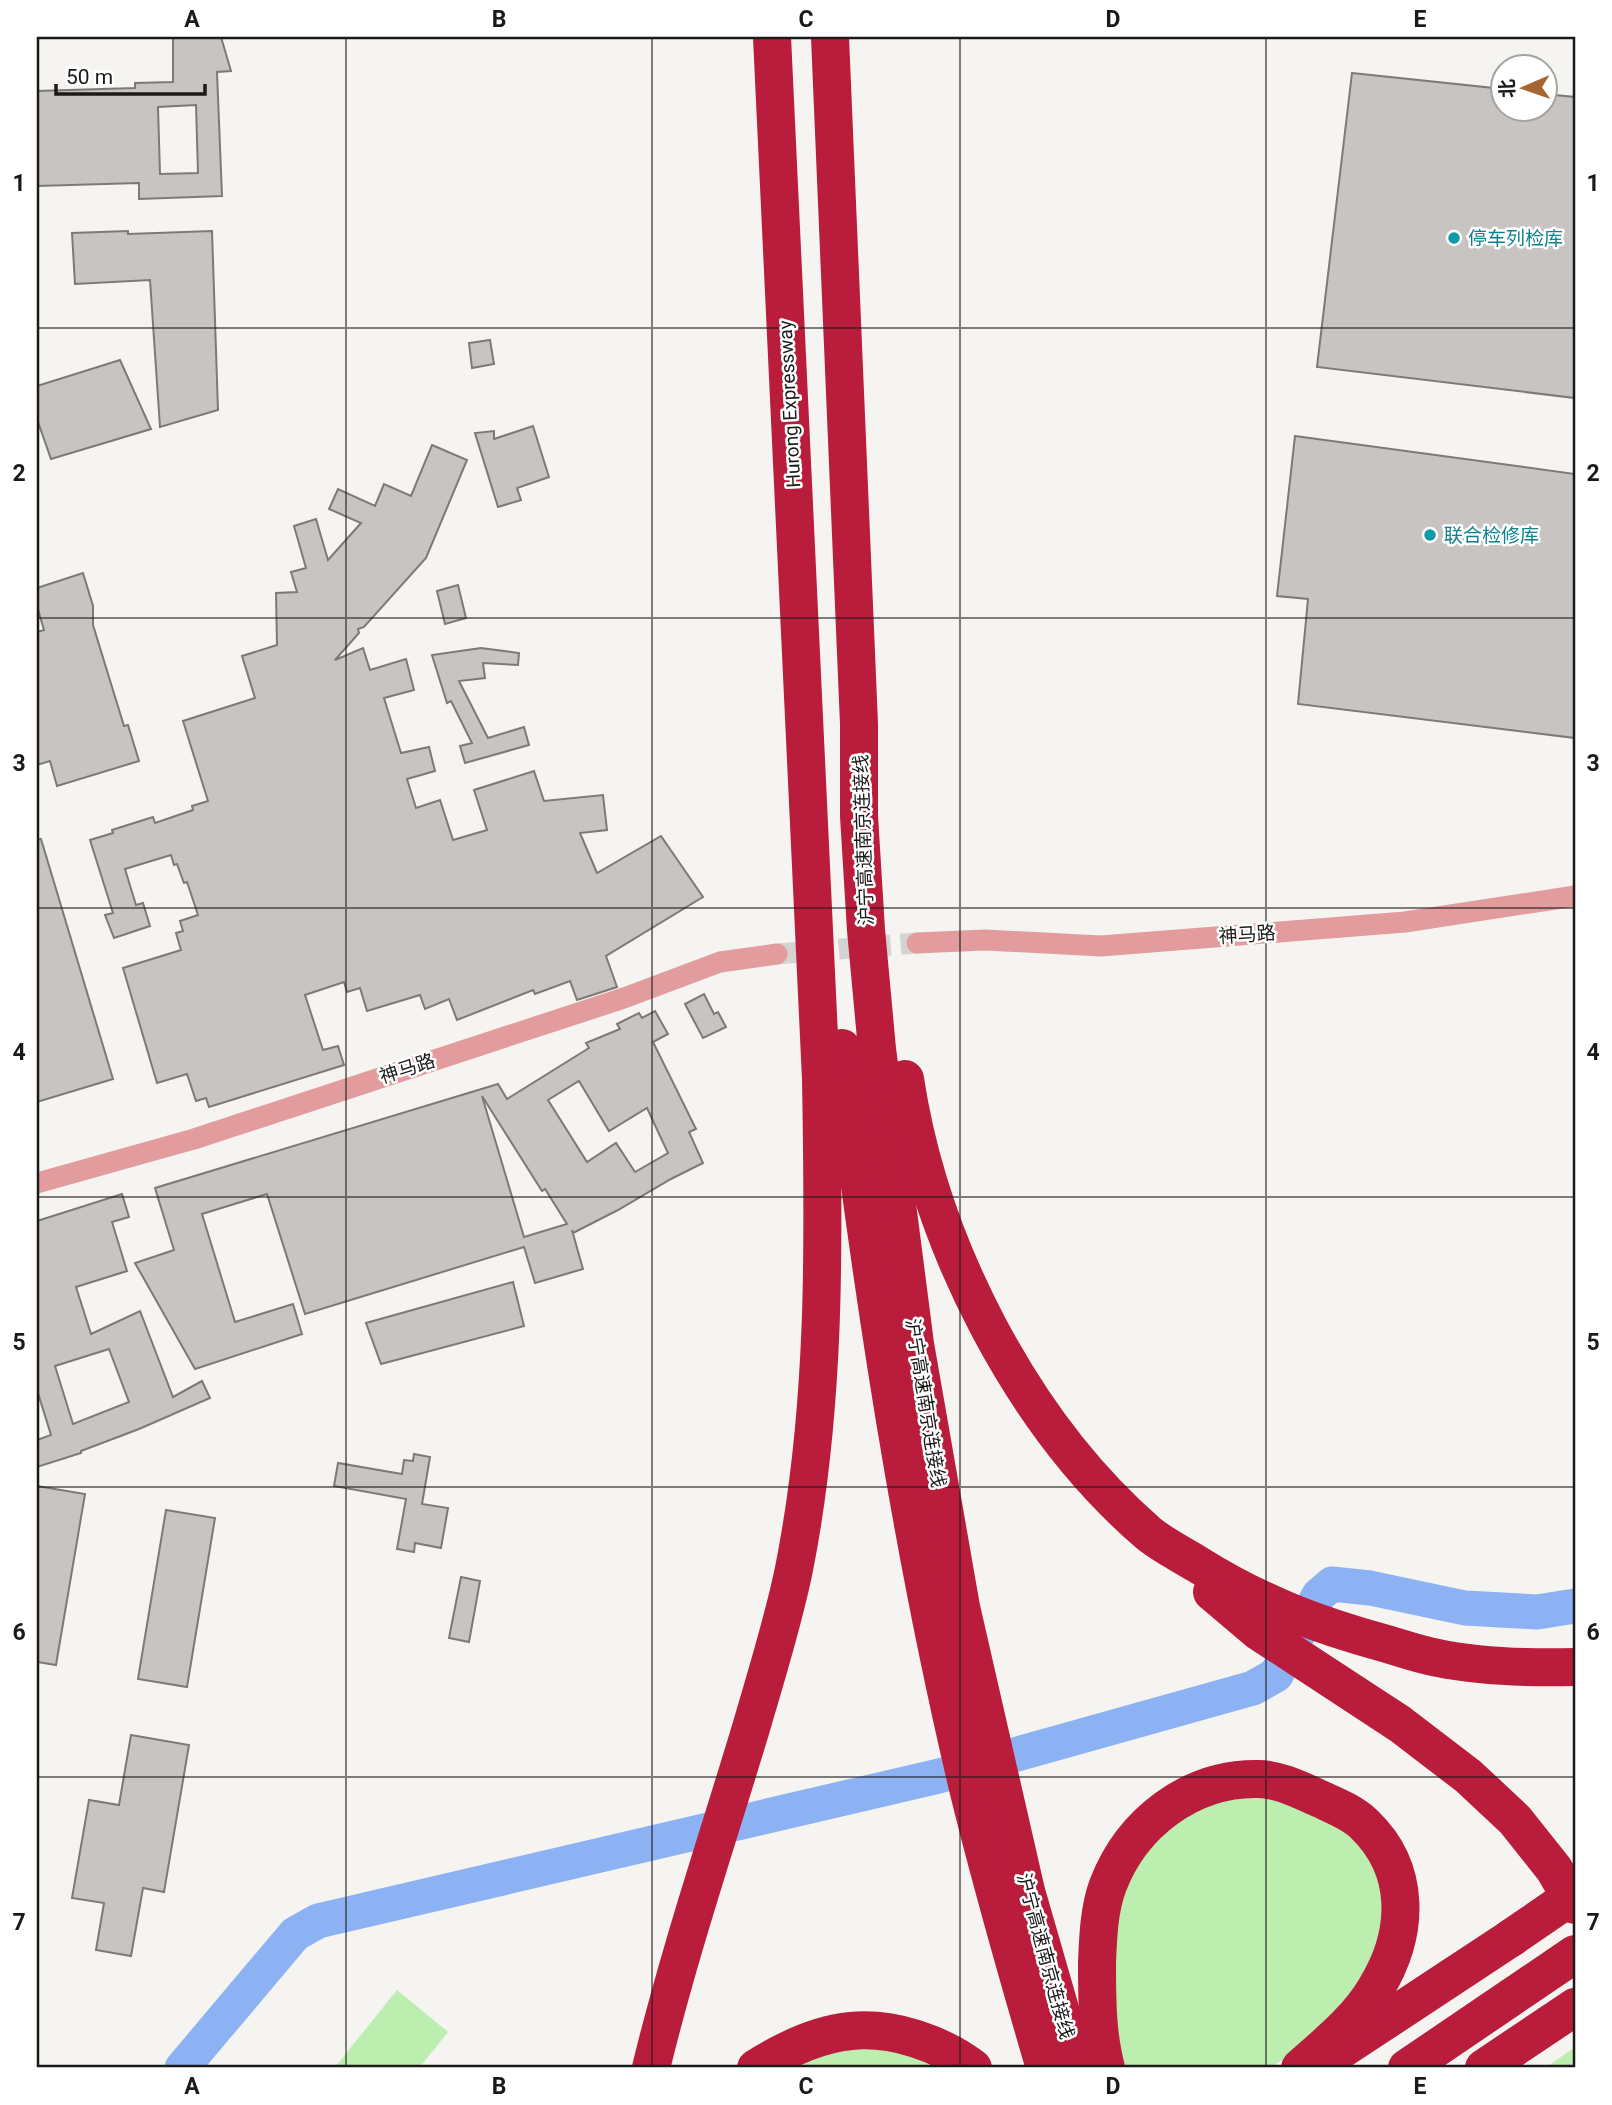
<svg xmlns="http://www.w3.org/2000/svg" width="1612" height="2105" font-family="Roboto,'Noto Sans SC',sans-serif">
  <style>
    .green { fill: #bbeeaf }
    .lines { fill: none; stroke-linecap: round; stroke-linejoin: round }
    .river { stroke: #8db2f3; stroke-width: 35 }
    .building { fill: #c7c4c2; stroke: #7c7a78; stroke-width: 2; fill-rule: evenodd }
    .street-tunnel { stroke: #d5d3d1; stroke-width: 21; stroke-dasharray: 21 10; stroke-linecap: butt }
    .street { stroke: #e39c9e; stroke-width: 21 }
    .highway { stroke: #ba1c3c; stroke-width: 38 }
    .highway-bridge { stroke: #ba1c3c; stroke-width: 38 }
    .grid { fill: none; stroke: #1b1a19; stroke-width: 2; stroke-opacity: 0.55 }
    .culture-dot { fill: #0f9aa8; stroke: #fff; stroke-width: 2.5 }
    .labels { text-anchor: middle; stroke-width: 5; stroke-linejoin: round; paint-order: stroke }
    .culture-label { font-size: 19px; fill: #0d838f; stroke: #fff; text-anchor: start }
    .street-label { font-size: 19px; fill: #1b1a19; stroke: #fff }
    .neatline { fill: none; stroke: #1b1a19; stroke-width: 2.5 }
    .grid-label { font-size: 23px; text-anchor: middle; font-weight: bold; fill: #1b1a19 }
  </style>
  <rect width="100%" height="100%" fill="#f6f4f1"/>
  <!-- green -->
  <g class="green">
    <polygon points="1266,1798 1313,1810 1357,1837 1381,1877 1386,1918 1381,1956 1309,2042 1270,2068 1122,2068 1108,1926 1132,1862 1165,1827 1218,1799"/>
    <polygon points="397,1990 448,2032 419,2068 338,2068 336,2066"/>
    <polygon points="863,2042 955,2068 780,2068"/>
    <polygon points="1575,2047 1575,2068 1545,2068"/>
  </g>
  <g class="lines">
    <!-- river -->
    <polyline class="river" points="182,2068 295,1934 318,1921 939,1776 1253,1688 1276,1675 1319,1595 1332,1584 1370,1588 1465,1608 1537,1612 1575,1606"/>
  </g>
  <!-- building -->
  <g class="building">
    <path d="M173 37H221L231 71 217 72 222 196 139 199V183L37 186V91L135 88V83L173 82ZM196 105 198 173 160 174 158 107Z"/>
    <polygon points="1352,73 1503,89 1503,108 1545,108 1545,94 1575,97 1575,398 1317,367"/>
    <polygon points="128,231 128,234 212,231 218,410 160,427 150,280 75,284 72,233"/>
    <polygon points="490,340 494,364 472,368 469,343"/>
    <polygon points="120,360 151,429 51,459 37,419 37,386"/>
    <polygon points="533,426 549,477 517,488 521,500 498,507 475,433 494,431 494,439"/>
    <polygon points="1295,436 1575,474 1575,738 1298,704 1308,599 1277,596"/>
    <polygon points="432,445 467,460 426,558 364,627 358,629 359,633 335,660 363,648 370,670 406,659 414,690 384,698 401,753 429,747 435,771 407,779 416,808 440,800 453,840 487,830 474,790 534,771 544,801 603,795 607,830 580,833 597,873 661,836 703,897 606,956 617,987 577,1000 570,981 535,994 533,990 457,1020 449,999 425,1009 420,995 367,1011 360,988 347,992 344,982 305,995 323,1050 338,1046 344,1065 209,1107 206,1098 196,1101 187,1074 157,1083 123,968 181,950 176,933 183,931 180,921 198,915 187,882 184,883 177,864 174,865 171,855 125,869 136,905 143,903 150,926 114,938 105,915 113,913 90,840 113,833 112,830 153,817 155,823 193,810 192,806 208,801 183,721 255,698 242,656 277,645 276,593 297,592 291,572 306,568 294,526 316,519 328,560 361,523 329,509 338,489 375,506 384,484 411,496"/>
    <polygon points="83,573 93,606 93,625 124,726 128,725 139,761 57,786 50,761 37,765 37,632 44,630 37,606 37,588"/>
    <polygon points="458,585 466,618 445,624 437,591"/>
    <polygon points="481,648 519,653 518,665 483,663 485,678 459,681 488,738 524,727 529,745 465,763 460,746 472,743 451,701 447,703 432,655"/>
    <polygon points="41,839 113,1079 37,1102 37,840"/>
    <polygon points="704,994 714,1014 718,1012 726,1027 703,1038 685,1004"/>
    <path d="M655 1011 668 1034 653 1042 696 1129 689 1132 703 1163 671 1179 618 1210 573 1233 572 1230 583 1269 535 1283 524 1247 305 1314 267 1194 202 1214 235 1322 293 1304 302 1334 195 1369 135 1263 174 1250 155 1188 498 1084 507 1099 589 1048 586 1043 620 1029 617 1024 639 1013 642 1018ZM579 1081 609 1131 647 1108 668 1153 635 1172 616 1143 587 1162 548 1100ZM482 1096 542 1191 545 1189 567 1224 524 1237Z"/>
    <path d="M122 1194 129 1217 112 1222 127 1271 76 1287 91 1334 140 1311 173 1397 202 1381 210 1398 139 1429 81 1451V1453L37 1467V1440L51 1435 37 1390V1221ZM109 1349 129 1402 73 1424 55 1366Z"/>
    <polygon points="513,1282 524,1326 381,1364 366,1323"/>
    <polygon points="414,1454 430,1457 422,1504 448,1508 441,1548 415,1543 414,1552 397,1549 406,1499 334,1486 338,1463 402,1474 404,1460 413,1461"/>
    <polygon points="37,1486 85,1494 56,1665 37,1662"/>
    <polygon points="166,1510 215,1518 187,1687 138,1679"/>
    <polygon points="461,1577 480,1581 469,1642 449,1638"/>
    <polygon points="131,1735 189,1745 164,1892 143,1888 131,1956 96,1950 104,1903 72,1898 89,1800 119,1805"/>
  </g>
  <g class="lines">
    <!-- street-tunnel -->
    <polyline class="street-tunnel" points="777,954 917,943"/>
    <!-- street -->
    <g class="street">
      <polyline points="917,943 985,940 1101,946 1405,922 1575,896"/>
      <polyline points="37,1183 194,1139 624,998 720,962 777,954"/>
    </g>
    <!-- highway -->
    <g class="highway">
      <polyline points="830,37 859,724 859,816 866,930 877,1049 915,1344 961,1607 1026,1891 1077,2068"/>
      <path d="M842 1048C873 1296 910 1544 968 1788 991 1882 1018 1976 1045 2068"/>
      <path d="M905 1079C930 1243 1021 1423 1148 1533 1162 1545 1181 1554 1197 1564 1259 1603 1317 1625 1387 1644 1404 1649 1421 1655 1438 1658 1481 1667 1531 1668 1575 1667"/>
      <polyline points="1212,1592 1258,1631 1400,1724 1468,1776 1515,1820 1554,1869 1575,1905"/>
      <polyline points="1338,2052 1511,1938"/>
      <path d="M651 2068C679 1953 717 1841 751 1728 766 1676 783 1623 794 1569 826 1408 824 1243 821 1079L772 37"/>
      <path d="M756 2068C783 2051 818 2034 851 2031 893 2027 940 2043 973 2068"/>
      <path d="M1106 2068C1097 2034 1097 1998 1097 1963 1098 1937 1099 1909 1108 1885 1132 1823 1190 1778 1258 1779 1278 1779 1300 1790 1318 1798 1333 1805 1352 1812 1364 1824 1412 1870 1409 1934 1376 1988 1358 2019 1327 2044 1300 2068"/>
      <polyline points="1407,2068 1575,1954"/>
      <polyline points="1484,2068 1575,2007"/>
    </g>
    <!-- highway-bridge -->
    <polyline class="highway-bridge" points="1511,1938 1575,1894"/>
  </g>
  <!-- grid -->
  <path class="grid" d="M346 37V2068M652 37V2068M960 37V2068M1266 37V2068M37 328H1575M37 618H1575M37 908H1575M37 1197H1575M37 1487H1575M37 1777H1575"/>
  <!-- markers -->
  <g class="culture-dot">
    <circle cx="1454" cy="238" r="7"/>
    <circle cx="1430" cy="535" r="7"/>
  </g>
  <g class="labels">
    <!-- culture labels -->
    <g class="culture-label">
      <text x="1468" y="245">停车列检库</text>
      <text x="1444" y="542">联合检修库</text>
    </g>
    <!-- street labels -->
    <g class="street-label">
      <text transform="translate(789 404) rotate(-93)" y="7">Hurong Expressway</text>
      <text transform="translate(863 840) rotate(-92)" y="7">沪宁高速南京连接线</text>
      <text transform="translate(1247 934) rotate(-4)" y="7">神马路</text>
      <text transform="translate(407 1068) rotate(-18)" y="7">神马路</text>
      <text transform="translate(926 1403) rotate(81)" y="7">沪宁高速南京连接线</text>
      <text transform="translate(1046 1956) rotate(75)" y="7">沪宁高速南京连接线</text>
    </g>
  </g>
  <!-- border -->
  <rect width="1612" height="2105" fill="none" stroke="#ffffff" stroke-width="77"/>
  <!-- north arrow -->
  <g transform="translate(1524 88) rotate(268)"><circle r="33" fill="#ffffff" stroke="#a4a3a3" stroke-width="2"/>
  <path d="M0-5L12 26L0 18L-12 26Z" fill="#a76532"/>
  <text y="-10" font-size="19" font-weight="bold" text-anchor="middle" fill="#1b1a19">北</text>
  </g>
  <!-- scale -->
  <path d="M56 84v10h149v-10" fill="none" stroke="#1b1a19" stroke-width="3.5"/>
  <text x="66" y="84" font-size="21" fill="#1b1a19" stroke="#ffffff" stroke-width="5" paint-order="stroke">50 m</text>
  <rect x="38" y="38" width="1536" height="2028" class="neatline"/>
  <g class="grid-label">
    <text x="192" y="27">A</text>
    <text x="499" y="27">B</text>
    <text x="806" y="27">C</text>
    <text x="1113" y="27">D</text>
    <text x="1420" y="27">E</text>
    <text x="19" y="191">1</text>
    <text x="1593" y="191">1</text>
    <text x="19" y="481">2</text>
    <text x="1593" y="481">2</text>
    <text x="19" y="771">3</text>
    <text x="1593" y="771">3</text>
    <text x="19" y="1060">4</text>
    <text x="1593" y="1060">4</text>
    <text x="19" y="1350">5</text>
    <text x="1593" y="1350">5</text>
    <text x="19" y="1640">6</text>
    <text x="1593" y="1640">6</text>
    <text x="19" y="1930">7</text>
    <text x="1593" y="1930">7</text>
    <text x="192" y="2094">A</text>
    <text x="499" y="2094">B</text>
    <text x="806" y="2094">C</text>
    <text x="1113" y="2094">D</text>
    <text x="1420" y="2094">E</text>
  </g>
</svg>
